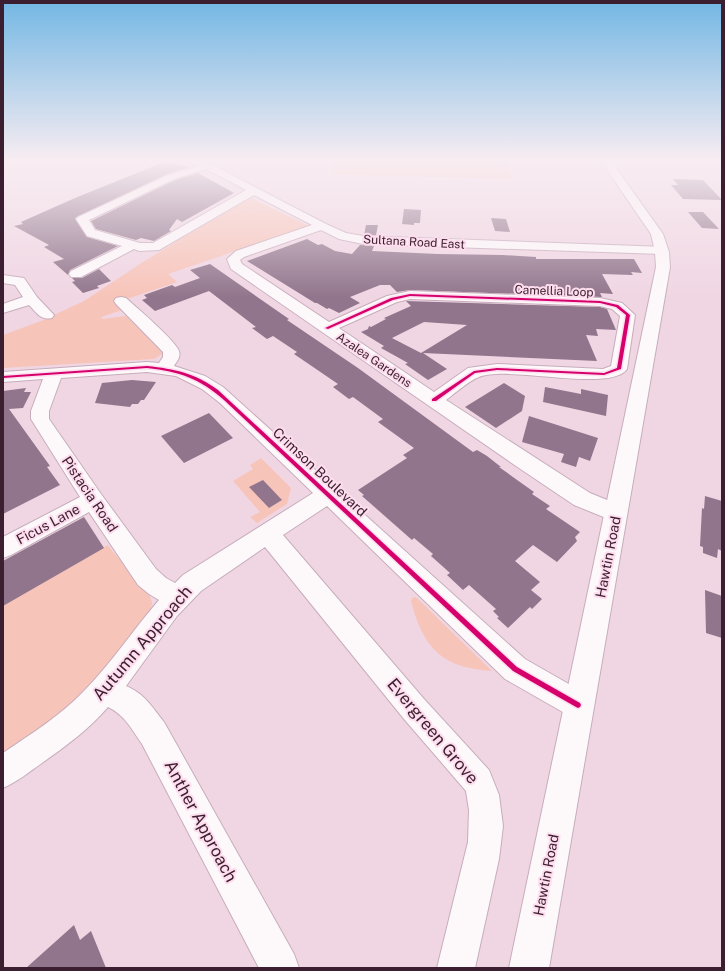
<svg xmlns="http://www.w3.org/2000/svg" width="725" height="971" font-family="'Public Sans',sans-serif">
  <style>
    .green { fill: #f7c4b9 }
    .building { fill: #91758c; fill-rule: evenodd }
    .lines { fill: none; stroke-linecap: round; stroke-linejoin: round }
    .minor-casing { stroke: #c7adbb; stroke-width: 2 }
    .major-casing { stroke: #c7adbb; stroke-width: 2 }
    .minor { fill: #fdf9fb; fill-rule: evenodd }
    .major { fill: #fdf9fb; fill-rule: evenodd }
    .cycleway-casing { stroke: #fdddee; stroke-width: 3 }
    .cycleway { fill: #d6006c; fill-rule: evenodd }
    .labels { text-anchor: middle; stroke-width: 4; stroke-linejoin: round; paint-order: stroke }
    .far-street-label { font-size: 12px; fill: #3b1e2f; stroke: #fdddee }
    .street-label { font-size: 14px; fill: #3b1e2f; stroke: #fdddee }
    .near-street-label { font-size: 17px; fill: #3b1e2f; stroke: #fdddee }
  </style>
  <rect width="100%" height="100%" fill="#f0d6e3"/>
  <!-- green -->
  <g class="green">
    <polygon points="335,161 507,161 513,179 330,174"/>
    <polygon points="249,197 309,226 168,274 177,282 121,301 127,308 102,317 102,319 126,316 164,353 154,359 3,368 3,335 41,321 84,301 143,262"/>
    <polygon points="261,458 291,488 287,504 257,523 250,517 260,512 233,481 253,469 250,465"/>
    <path d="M108 545C118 561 150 586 152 603 152 606 150 611 149 615L92 689 3 758V605Z"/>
    <path d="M415 597 418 599 492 671C442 668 423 648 411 601L412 598Z"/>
  </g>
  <!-- building -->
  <g class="building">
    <polygon points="164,162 189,167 167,174 75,218 87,237 118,246 70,270 68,275 53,262 64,259 44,247 49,245 14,226 23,224 21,222 75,198"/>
    <polygon points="198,173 234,193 182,222 177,219 169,230 171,231 154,241 141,238 136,240 96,229 91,221 175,180"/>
    <polygon points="673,179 703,180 722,200 683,199 671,185 678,185"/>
    <polygon points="404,209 421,210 420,223 414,223 414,225 402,224"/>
    <polygon points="688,212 703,212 719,229 702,228"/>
    <polygon points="491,218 506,219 510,232 495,231"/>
    <polygon points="366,225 378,225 376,235 364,235"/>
    <polygon points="307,239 318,245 322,244 335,251 352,254 360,245 374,246 372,251 438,254 503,255 536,257 536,259 634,259 642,273 631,272 633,275 602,274 613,294 600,293 602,297 410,290 397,292 390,285 380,285 350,297 360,303 339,313 329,308 327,309 317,303 315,303 247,261"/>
    <polygon points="210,264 289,319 287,320 358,368 473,452 477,450 487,456 501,467 499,467 534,492 532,494 550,506 546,509 580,532 575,537 577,541 557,562 533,545 515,561 540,582 531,590 542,599 532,609 530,607 508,628 497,618 499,617 493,611 496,609 469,585 463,590 447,575 450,573 431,556 433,554 414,538 412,540 362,496 364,495 358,490 407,458 403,455 414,448 378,422 383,419 353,397 349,399 333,387 338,384 294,354 297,352 273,336 267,339 252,328 256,327 209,291 155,311 142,300 147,298 144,295 172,285 175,287 200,278 190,270"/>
    <polygon points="99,269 111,281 97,286 99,288 83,293 72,282 75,281 72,278 82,278"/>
    <path d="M406 301 600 307 607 309 616 330 596 329 598 336 586 335 597 361 423 353 447 369 428 380 405 364 408 363 381 348 384 346 361 332 368 329 369 326 371 327 386 319 384 318 411 306ZM424 322 467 325 421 353 392 338Z"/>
    <polygon points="132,380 156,382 144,400 141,400 138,404 132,404 130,407 95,403 102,383"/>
    <polygon points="504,383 525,396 522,411 496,428 465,407"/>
    <polygon points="545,387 581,394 581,389 608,395 606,416 543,402"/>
    <polygon points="26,388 24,392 31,392 23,408 9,409 50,466 47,467 60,485 3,514 3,391"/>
    <polygon points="209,413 233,438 184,463 161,436"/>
    <polygon points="529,416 598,438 590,461 579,457 576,467 561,462 564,454 522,442"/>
    <polygon points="263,480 282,500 269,508 249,487"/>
    <polygon points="705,496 722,501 722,551 718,549 717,558 703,553 703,547 700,546 702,508 704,509"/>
    <polygon points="84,517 104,548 3,606 3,561"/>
    <polygon points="705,590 722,596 722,638 706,633"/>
    <polygon points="74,925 80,940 91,931 106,968 26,968"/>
  </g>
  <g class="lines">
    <defs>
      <g id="minor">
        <path d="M192 161H205L326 224 346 233 363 236 665 247 667 250 665 253 661 254 363 244 339 239 321 230 244 257 240 260 242 264 329 322 387 296 410 291 600 298 622 303 635 315 627 369C611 393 509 365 479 377 470 380 454 394 446 400L590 493 624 507 627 513 624 519 616 522 574 505 516 466 231 269 227 259 236 251 312 225 254 195 159 250 139 251 134 249 81 277H71L69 274 71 271 122 246 87 236 76 219 78 217 168 175 199 166ZM206 169 246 190 153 243H140L95 230 89 220 174 179ZM410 299 600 306 612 309 620 316 611 366 603 369 497 364 468 368 434 392 339 328 397 302Z"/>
        <path d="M3 275 24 278 37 297 54 315 52 318C41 321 36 312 29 305L3 313V304L23 297 15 285 3 283Z"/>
        <path d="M121 297 126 298C136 307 176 341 179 351 181 357 177 361 174 366L205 376 223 387 525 659 588 695 592 705 588 715 578 719 568 715 505 679 327 506 283 535 424 699 489 770 499 795 503 826 499 859 475 968H437L468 842 469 810 466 791 404 719 265 547 201 591 177 616 126 686C145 694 152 707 164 722L294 954 299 968H259L142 744C132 730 125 715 108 707 89 729 66 746 42 763 29 772 17 782 3 788V753C31 734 60 716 83 692 111 664 133 630 159 600L149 594 138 585 89 512 11 555 3 558V537L80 497 31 419V411L43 379 3 382V372L147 362 159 363 163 357V352L116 304 114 301 116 298ZM147 372 176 376 202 389 220 403 313 493 183 575 175 583 166 578 156 569 101 494 49 419V411L61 378Z"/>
      </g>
      <polygon id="major" points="601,161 611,161 663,234 669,252 670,267 549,968 509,968 656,267 655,252 651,234"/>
    </defs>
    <!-- minor casing -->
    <use href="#minor" class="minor-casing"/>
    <!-- major casing -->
    <use href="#major" class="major-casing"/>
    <!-- minor -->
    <use href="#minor" class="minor"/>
    <!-- major -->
    <use href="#major" class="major"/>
    <defs>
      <g id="cycleway">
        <polygon points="410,294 600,301 618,305 630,315 621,369 604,375 497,370 475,373 436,401 432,401 432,399 474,371 497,368 604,373 617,368 626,315 616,307 600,303 410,296 393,300 328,329 325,328 391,298"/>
        <path d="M147 366C175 369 195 373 218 390L517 667 580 703 581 705 580 707 578 708 576 707 513 671 224 400C199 378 180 372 147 368L3 378V376Z"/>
      </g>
    </defs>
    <!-- cycleway casing -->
    <use href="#cycleway" class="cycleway-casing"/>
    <!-- cycleway -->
    <use href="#cycleway" class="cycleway"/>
  </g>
  <!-- sky -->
  <linearGradient id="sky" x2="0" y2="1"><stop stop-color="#73b7e4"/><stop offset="0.54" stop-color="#f8edf2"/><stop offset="1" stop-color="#f8edf2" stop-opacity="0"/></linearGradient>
  <rect width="725" height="297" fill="url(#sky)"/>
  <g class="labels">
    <!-- far-street labels -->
    <g class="far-street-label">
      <text transform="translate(414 242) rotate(3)" y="4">Sultana Road East</text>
      <text transform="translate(554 291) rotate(2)" y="4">Camellia Loop</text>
      <text transform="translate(374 360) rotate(34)" y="4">Azalea Gardens</text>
    </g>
    <!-- street labels -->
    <g class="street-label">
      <text transform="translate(320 472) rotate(43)" y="5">Crimson Boulevard</text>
      <text transform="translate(90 494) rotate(56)" y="5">Pistacia Road</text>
      <text transform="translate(48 524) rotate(-28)" y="5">Ficus Lane</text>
      <text transform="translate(608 557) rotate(-79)" y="5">Hawtin Road</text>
      <text transform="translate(546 875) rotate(-79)" y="5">Hawtin Road</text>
    </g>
    <!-- near-street labels -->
    <g class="near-street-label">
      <text transform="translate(142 643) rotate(-50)" y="6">Autumn Approach</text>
      <text transform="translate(433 731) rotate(50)" y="6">Evergreen Grove</text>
      <text transform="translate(201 821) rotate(62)" y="6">Anther Approach</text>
    </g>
  </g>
  <!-- border -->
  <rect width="725" height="971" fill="none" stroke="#3b1e2f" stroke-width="8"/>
</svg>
